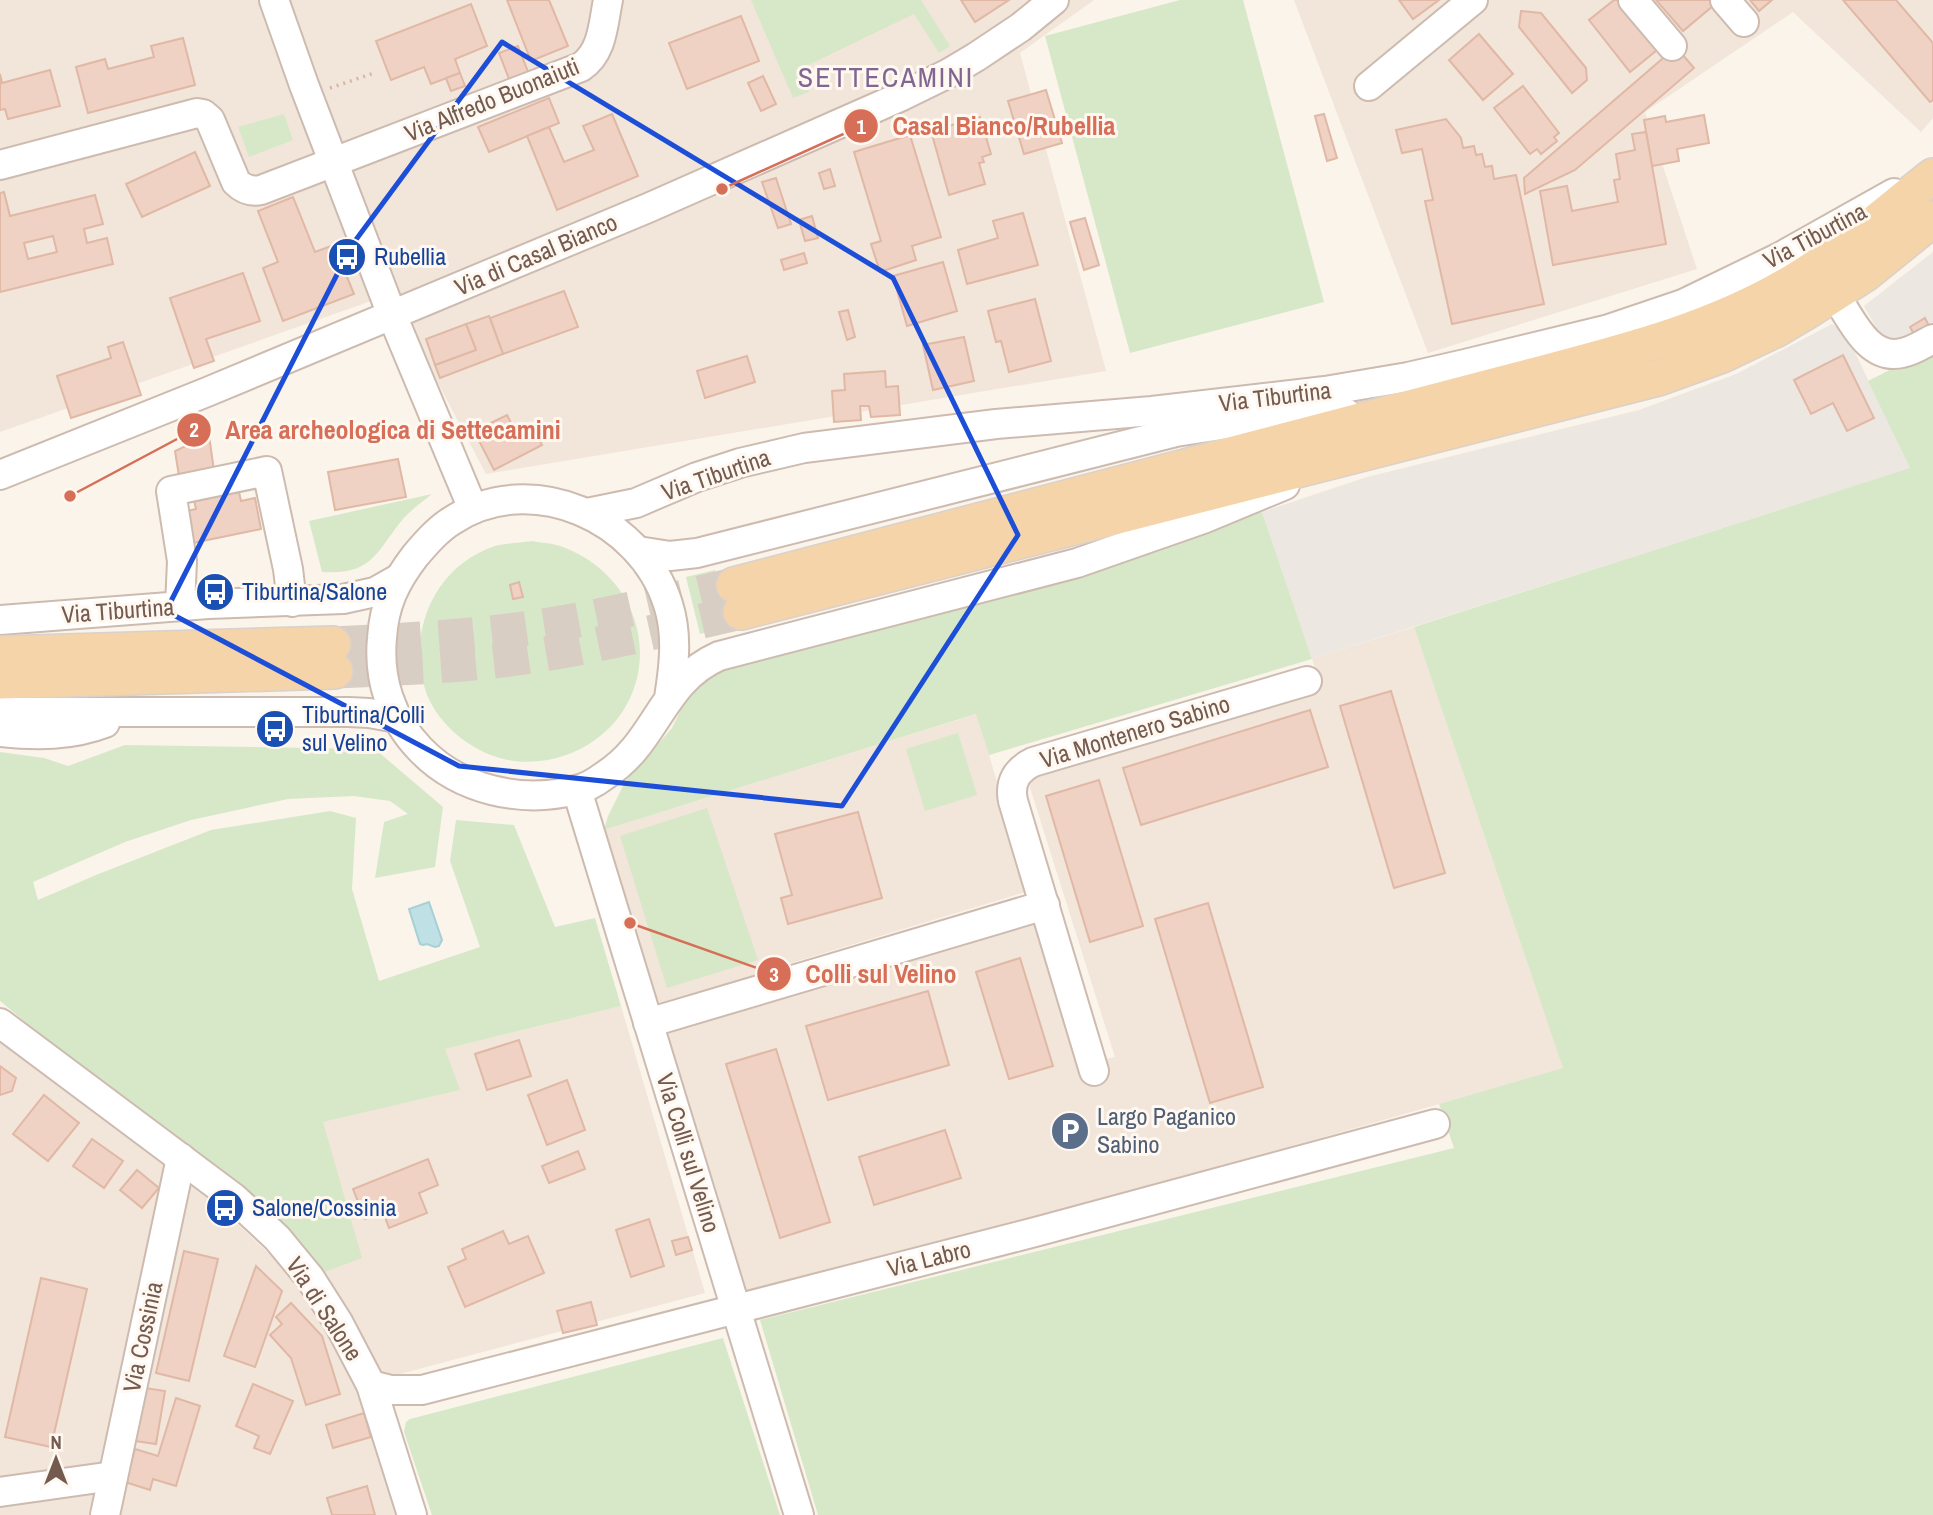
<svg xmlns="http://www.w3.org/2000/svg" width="1933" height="1515" font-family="'Archivo Narrow',sans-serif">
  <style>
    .residential { fill: #f2e5d9 }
    .industrial { fill: #ede7e2 }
    .green { fill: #d7e8c9 }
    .water { fill: #bfe0e4; stroke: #a6d0d5; stroke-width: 2 }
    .building { fill: #efd2c3; stroke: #e0b8a5; stroke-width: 2; fill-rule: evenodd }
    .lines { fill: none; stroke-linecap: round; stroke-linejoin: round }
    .major-tunnel { stroke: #d9cec3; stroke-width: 35; stroke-dasharray: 35 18; stroke-linecap: butt }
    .minor-casing { stroke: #cdbbb0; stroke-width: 32 }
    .major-casing { stroke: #d8d1ce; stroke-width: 38 }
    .path { stroke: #d4b6a6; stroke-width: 3.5; stroke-dasharray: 2 5; stroke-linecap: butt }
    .minor { stroke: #fff; stroke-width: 28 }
    .major { stroke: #f4d4a8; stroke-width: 35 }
    .marked { fill: none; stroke: #1d4ed8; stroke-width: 5; stroke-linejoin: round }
    .labels { text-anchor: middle; stroke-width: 6; stroke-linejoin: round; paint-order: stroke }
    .street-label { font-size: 24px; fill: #745a4f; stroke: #fef8f0 }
    .transit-label { font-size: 24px; fill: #164399; stroke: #fef8f0; text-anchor: start }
    .service-label { font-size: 24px; fill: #4e5e75; stroke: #fef8f0; text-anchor: start }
    .quarter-label { font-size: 28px; letter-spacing: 2px; fill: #806690; stroke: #fef8f0 }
    .leader { fill: none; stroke: #d66e58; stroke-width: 2.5 }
    .callout-dot { fill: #d66e58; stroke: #fef8f0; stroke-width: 2.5 }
    .mark-label { font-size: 21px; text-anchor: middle; font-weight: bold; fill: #fff }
    .callout-label { font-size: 26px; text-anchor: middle; font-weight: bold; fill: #d66e58; stroke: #fef8f0; stroke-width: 6; stroke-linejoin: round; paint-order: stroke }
  </style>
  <rect width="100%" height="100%" fill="#fbf4ea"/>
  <!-- residential -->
  <g class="residential">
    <polygon points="0,0 1094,0 1020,53 1106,371 486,474 391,294 0,432"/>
    <polygon points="1294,0 1933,0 1933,118 1921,132 1793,12 1645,112 1697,269 1428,353"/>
    <polygon points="1414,627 1564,1068 1192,1175 745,1291 666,1033 1037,919 1082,1065 1115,1057 1027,778 1321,687 1312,659"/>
    <polygon points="977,714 1029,891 778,967 665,1004 657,1002 604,830"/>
    <polygon points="621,1006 705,1293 381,1379 322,1273 322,1122 459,1090 444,1049"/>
    <polygon points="0,1036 194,1182 293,1277 333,1333 366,1403 400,1515 0,1515"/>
  </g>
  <!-- industrial -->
  <g class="industrial">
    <polygon points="1933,252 1933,328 1898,346 1882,338 1864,306"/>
    <polygon points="1832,324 1846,334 1911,468 1312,659 1262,512 1367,477 1639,410 1736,374"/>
  </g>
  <!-- green -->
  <g class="green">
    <polygon points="751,0 921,0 950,46 939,53 914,14 800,69 809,92 793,98"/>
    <polygon points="1180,0 1243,0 1324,302 1130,353 1045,36"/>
    <polygon points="284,114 293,140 249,157 238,127"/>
    <polygon points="1933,348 1933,1515 818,1515 760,1320 1454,1148 1439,1104 1563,1068 1414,627 1910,468 1868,381"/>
    <path d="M432 494C422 502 412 509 403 519 375 553 373 575 322 572L309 521Z"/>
    <polygon points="1262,512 1312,659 989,755 976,714 604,830 608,816 625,782 672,728 684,703 701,680 734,662 1089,569"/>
    <path d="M532 541C542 543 553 543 563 547 618 567 652 624 636 682 619 744 547 778 488 754 462 743 436 720 426 692 406 633 434 566 495 546 506 543 520 543 532 541Z"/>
    <polygon points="715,570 729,626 700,634 686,577"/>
    <polygon points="958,733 977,795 925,811 906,749"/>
    <polygon points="125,745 375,749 443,807 435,867 375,878 384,822 408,814 390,801 354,796 288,799 191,820 125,842 33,882 38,900 96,875 211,830 330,811 356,818 352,889 379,981 480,947 450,861 456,820 514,825 555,927 595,918 621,1006 445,1049 460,1090 323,1122 362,1258 322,1273 260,1202 185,1142 46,1039 0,1001 0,752 44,758 68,766"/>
    <polygon points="707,808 758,960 667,988 620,836"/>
    <polygon points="723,1338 780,1515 432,1515 404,1432 406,1422 410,1419"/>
  </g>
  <!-- water -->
  <polygon class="water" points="429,902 442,940 439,946 435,947 427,944 423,945 420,944 409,909"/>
  <!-- building -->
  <g class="building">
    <polygon points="507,0 549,0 568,46 531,61"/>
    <polygon points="961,0 1009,0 975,22"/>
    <polygon points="1399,0 1439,0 1413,19"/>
    <polygon points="1614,0 1625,0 1662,46 1630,72 1589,20"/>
    <polygon points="1656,0 1710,0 1714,5 1683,31"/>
    <polygon points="1750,0 1772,0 1759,11"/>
    <polygon points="1843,0 1896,0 1933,43 1933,100 1930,102"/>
    <polygon points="471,4 487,46 455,59 460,73 431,84 424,67 391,80 376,41"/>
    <polygon points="1521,11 1541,13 1586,68 1587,80 1572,93 1519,27"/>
    <polygon points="741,16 759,61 687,89 669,43"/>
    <polygon points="1479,34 1513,74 1483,100 1449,60"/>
    <polygon points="183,38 195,85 88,113 76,67 105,59 108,69 154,57 151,46"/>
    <polygon points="518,46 530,77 511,84 499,53"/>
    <polygon points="1676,47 1694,68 1575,170 1525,194 1524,178"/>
    <polygon points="50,70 60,106 8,119 5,109 0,110 0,74 2,83"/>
    <polygon points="460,73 465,86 451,91 446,78"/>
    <polygon points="763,76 776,104 761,111 748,83"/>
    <polygon points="1523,86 1559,133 1554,137 1557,141 1541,154 1537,149 1530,154 1494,108"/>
    <polygon points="1046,90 1062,143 1024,154 1008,101"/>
    <polygon points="549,98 559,123 489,152 478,127"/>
    <polygon points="612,114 638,176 557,210 527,136 549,127 564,162 594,150 583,126"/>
    <polygon points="1324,114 1337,158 1327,161 1315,116"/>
    <polygon points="1704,115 1709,143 1677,149 1679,161 1652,166 1644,120 1665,116 1666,122"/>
    <polygon points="980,117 991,154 982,157 984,162 979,163 985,184 949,195 931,131"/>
    <polygon points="1446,119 1461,138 1463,148 1474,146 1476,155 1482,154 1485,167 1492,166 1494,179 1516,175 1544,304 1452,324 1425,201 1433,200 1422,149 1402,153 1396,130"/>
    <polygon points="1646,132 1666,244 1553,265 1540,191 1567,186 1572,211 1618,202 1614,180 1620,179 1616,154 1635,150 1632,134"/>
    <polygon points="910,135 941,237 912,246 916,260 880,272 871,244 881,241 854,152"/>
    <polygon points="195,152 210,186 142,217 126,184"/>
    <polygon points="830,169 835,186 824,189 819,173"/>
    <polygon points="776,178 791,224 778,228 762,182"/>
    <path d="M4 192 10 216 95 195 103 224 84 229 87 243 107 238 113 264 0 292V193ZM53 236 57 252 28 259 24 243Z"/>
    <polygon points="293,197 315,252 334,245 354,294 283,321 263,268 278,262 258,211"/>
    <polygon points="1023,213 1038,265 967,284 958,250 998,238 993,221"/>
    <polygon points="812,216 818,238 805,241 799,220"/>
    <polygon points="1085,218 1099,265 1084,270 1070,222"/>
    <polygon points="804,253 807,263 784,270 781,260"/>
    <polygon points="943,262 957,311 907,326 893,276"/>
    <polygon points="243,273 260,321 206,339 214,361 194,368 170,298"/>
    <polygon points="564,291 578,327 503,354 490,318"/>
    <polygon points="1035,299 1051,361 1009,372 1001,341 996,342 988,311"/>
    <polygon points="848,310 855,337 847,340 839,312"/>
    <polygon points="489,316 503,354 440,378 435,365 476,350 466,324"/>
    <polygon points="1925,318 1932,332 1917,340 1910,327"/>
    <polygon points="466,324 476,350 435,365 426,339"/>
    <polygon points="964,337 974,381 933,390 923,345"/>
    <polygon points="123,342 141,395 71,418 57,376 111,358 108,347"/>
    <polygon points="1843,355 1874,418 1847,431 1833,403 1811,414 1794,380"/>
    <polygon points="747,356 755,382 705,398 697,371"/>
    <polygon points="885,371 886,387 898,386 900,415 871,417 869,406 860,406 861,420 834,422 832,391 845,390 844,374"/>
    <polygon points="507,415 516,433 532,426 542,445 494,470 474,431"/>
    <polygon points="209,435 214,471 179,476 175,451"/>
    <polygon points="398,459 406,497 335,510 328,472"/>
    <polygon points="239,492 241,501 255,498 261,529 193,543 187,511 196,509 194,500"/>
    <polygon points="519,582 523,597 513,599 510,585"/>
    <polygon points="1391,691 1445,873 1394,888 1340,706"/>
    <polygon points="1310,710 1328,767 1141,825 1123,768"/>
    <polygon points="1099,780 1143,926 1090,942 1046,796"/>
    <polygon points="858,812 882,898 788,924 781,898 792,895 775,834"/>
    <polygon points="1208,903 1263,1087 1210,1103 1155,919"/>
    <polygon points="1020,958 1053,1066 1009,1079 976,972"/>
    <polygon points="928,991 949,1065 828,1100 806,1026"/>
    <polygon points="519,1040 531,1076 487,1090 475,1054"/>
    <polygon points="776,1049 830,1222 780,1238 726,1064"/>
    <polygon points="0,1066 16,1078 12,1091 0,1095"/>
    <polygon points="567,1080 585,1130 547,1145 528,1095"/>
    <polygon points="44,1095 79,1123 48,1161 13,1134"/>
    <polygon points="945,1130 961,1178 874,1205 859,1157"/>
    <polygon points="92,1139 123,1161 104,1188 73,1166"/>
    <polygon points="578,1151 585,1169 549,1183 542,1166"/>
    <polygon points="428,1159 438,1185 419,1193 427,1213 389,1228 383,1212 365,1219 353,1189"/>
    <polygon points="137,1170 159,1188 142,1208 120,1190"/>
    <polygon points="649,1219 664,1266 631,1277 616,1230"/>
    <polygon points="503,1231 509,1244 528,1236 544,1273 465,1307 448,1267 466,1259 462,1249"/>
    <polygon points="688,1237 692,1250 676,1255 672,1241"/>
    <polygon points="184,1251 218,1259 189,1381 156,1373"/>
    <polygon points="256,1266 282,1291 255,1367 224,1356"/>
    <polygon points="41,1278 87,1289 51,1447 5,1437"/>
    <polygon points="591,1302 597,1325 563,1333 557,1311"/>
    <polygon points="291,1303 322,1336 340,1394 306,1405 291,1358 270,1335 282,1324 276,1317"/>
    <polygon points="253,1384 293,1401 270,1454 254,1448 259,1436 236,1426"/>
    <polygon points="145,1388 165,1391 156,1444 135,1441"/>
    <polygon points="176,1398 200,1406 176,1486 153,1479 150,1490 125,1482 135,1449 158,1456"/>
    <polygon points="364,1413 371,1437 333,1448 326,1425"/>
    <polygon points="367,1486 375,1515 332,1515 327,1498"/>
  </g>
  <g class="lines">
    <!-- major-tunnel -->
    <g class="major-tunnel">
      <path d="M333 644C412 640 490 636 567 622 623 612 679 598 734 585"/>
      <path d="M335 671C401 668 467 666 532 656 602 645 671 628 741 612"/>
    </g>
    <defs>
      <g id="minor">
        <polyline points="274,0 304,85 392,315 473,509"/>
        <polyline points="1633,0 1672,46"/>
        <polyline points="1725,0 1744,22"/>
        <polyline points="1369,86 1473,0"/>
        <path d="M0 165 197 113 203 114 210 120 236 182C243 189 251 192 261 190L581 67C603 52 603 24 608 0"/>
        <path d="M1835 295C1851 318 1868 361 1902 353 1913 351 1923 344 1933 339"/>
        <polyline points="0,475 207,392 648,208 902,96 949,73 976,57 1021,27 1054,0"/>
        <polyline points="587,513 636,503 697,477 740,463 804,448 996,424 1152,411 1325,391 1408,377 1465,364 1609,329 1683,304 1780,257 1894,193"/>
        <polyline points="638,551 670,556 697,553 1176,432 1246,421 1346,413"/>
        <polyline points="180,606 182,561 171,491 267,471 288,569 292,602"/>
        <polyline points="0,620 208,604 343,599 375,592 398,579"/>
        <path d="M669 698C674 666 678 635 668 604 641 518 531 469 453 520 438 529 426 543 415 556 395 582 384 605 382 638 378 679 391 719 420 749 459 790 521 804 576 790 586 788 596 782 604 776 658 742 660 682 719 656L1077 563 1203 519 1285 485"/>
        <polyline points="0,712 349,712 369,713 397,718"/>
        <path d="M0 732C36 736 71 736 105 723"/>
        <polyline points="577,790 799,1515"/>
        <polyline points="0,1023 234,1198 277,1238 310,1278 338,1322 371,1385 412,1515"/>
        <polyline points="648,1023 1045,905"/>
        <path d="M1094 1071 1013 801C1009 782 1017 770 1033 762L1307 681"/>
        <polyline points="371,1385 391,1390 422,1390 1039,1231 1435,1124"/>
        <polyline points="0,1492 113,1476"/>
        <polyline points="105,1515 181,1158"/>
      </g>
      <g id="major">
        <path d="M734 585 1517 380C1611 355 1708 333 1793 282 1843 252 1887 212 1933 176"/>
        <polyline points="741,612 1658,378 1722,355 1777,329 1804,313 1865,274 1933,219"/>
        <polyline points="0,654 333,644"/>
        <polyline points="0,681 335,671"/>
      </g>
    </defs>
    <!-- minor casing -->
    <use href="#minor" class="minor-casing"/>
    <!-- major casing -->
    <use href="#major" class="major-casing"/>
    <!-- path -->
    <polyline class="path" points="330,88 374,73"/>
    <!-- minor -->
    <use href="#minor" class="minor"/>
    <!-- major -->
    <use href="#major" class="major"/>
  </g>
  <!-- marked area -->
  <path class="marked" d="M502 42 893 278 1018 535 842 806 459 766 166 611 352 245Z"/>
  <!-- icons -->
  <defs>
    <symbol id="bus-disc" viewBox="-11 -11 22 22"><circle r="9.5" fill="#1a4fb4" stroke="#fef8f0"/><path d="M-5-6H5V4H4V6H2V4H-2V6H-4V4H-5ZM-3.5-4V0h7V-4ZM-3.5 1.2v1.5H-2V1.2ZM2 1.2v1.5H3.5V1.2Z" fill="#fff"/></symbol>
    <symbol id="parking-disc" viewBox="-11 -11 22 22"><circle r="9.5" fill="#5c6f8a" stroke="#fef8f0"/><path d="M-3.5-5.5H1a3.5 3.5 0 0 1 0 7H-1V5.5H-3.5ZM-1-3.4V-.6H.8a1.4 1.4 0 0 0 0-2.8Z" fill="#fff"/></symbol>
  </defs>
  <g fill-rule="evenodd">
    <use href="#bus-disc" x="325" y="235" width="44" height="44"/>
    <use href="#bus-disc" x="193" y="570" width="44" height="44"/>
    <use href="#bus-disc" x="253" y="707" width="44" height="44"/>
    <use href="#parking-disc" x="1048" y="1109" width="44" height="44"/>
    <use href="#bus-disc" x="203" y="1186" width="44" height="44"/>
  </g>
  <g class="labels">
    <!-- street labels -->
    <g class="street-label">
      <text transform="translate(492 100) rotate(-22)" y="8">Via Alfredo Buonaiuti</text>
      <text transform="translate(1815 236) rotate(-28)" y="8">Via Tiburtina</text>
      <text transform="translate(536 255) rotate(-23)" y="8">Via di Casal Bianco</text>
      <text transform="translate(1275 397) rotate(-7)" y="8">Via Tiburtina</text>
      <text transform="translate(716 475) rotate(-19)" y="8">Via Tiburtina</text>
      <text transform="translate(118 611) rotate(-4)" y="8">Via Tiburtina</text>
      <text transform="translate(1135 732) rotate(-17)" y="8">Via Montenero Sabino</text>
      <text transform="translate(688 1153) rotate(73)" y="8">Via Colli sul Velino</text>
      <text transform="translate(929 1259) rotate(-14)" y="8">Via Labro</text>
      <text transform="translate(324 1309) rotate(57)" y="8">Via di Salone</text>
      <text transform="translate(143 1337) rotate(-78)" y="8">Via Cossinia</text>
    </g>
    <!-- transit labels -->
    <g class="transit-label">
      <text x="374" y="265">Rubellia</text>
      <text x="242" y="600">Tiburtina/Salone</text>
      <text x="302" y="723">Tiburtina/Colli<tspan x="302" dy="28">sul Velino</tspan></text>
      <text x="252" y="1216">Salone/Cossinia</text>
    </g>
    <!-- service labels -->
    <g class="service-label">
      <text x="1097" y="1125">Largo Paganico<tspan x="1097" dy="28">Sabino</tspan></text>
    </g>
    <!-- quarter labels -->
    <g class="quarter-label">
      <text x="886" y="87">SETTECAMINI</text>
    </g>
  </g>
  <!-- callouts -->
  <path class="leader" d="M722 189L861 126M70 496L194 430M630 923L774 974"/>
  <g class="callout-dot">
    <circle cx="722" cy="189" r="7"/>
    <circle cx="70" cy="496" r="7"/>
    <circle cx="630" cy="923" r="7"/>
    <circle cx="861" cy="126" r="18"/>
    <circle cx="194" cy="430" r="18"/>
    <circle cx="774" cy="974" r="18"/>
  </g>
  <g class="mark-label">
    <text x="861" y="134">1</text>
    <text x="194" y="437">2</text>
    <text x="774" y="982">3</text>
  </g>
  <g class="callout-label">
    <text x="1004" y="135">Casal Bianco/Rubellia</text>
    <text x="393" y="439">Area archeologica di Settecamini</text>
    <text x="881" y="983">Colli sul Velino</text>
  </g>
  <!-- north arrow -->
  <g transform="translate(56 1459)" stroke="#fef8f0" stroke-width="5" paint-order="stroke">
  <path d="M0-5L12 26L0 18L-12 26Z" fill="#745a4f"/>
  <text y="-10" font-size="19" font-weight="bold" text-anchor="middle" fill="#745a4f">N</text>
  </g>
</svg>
